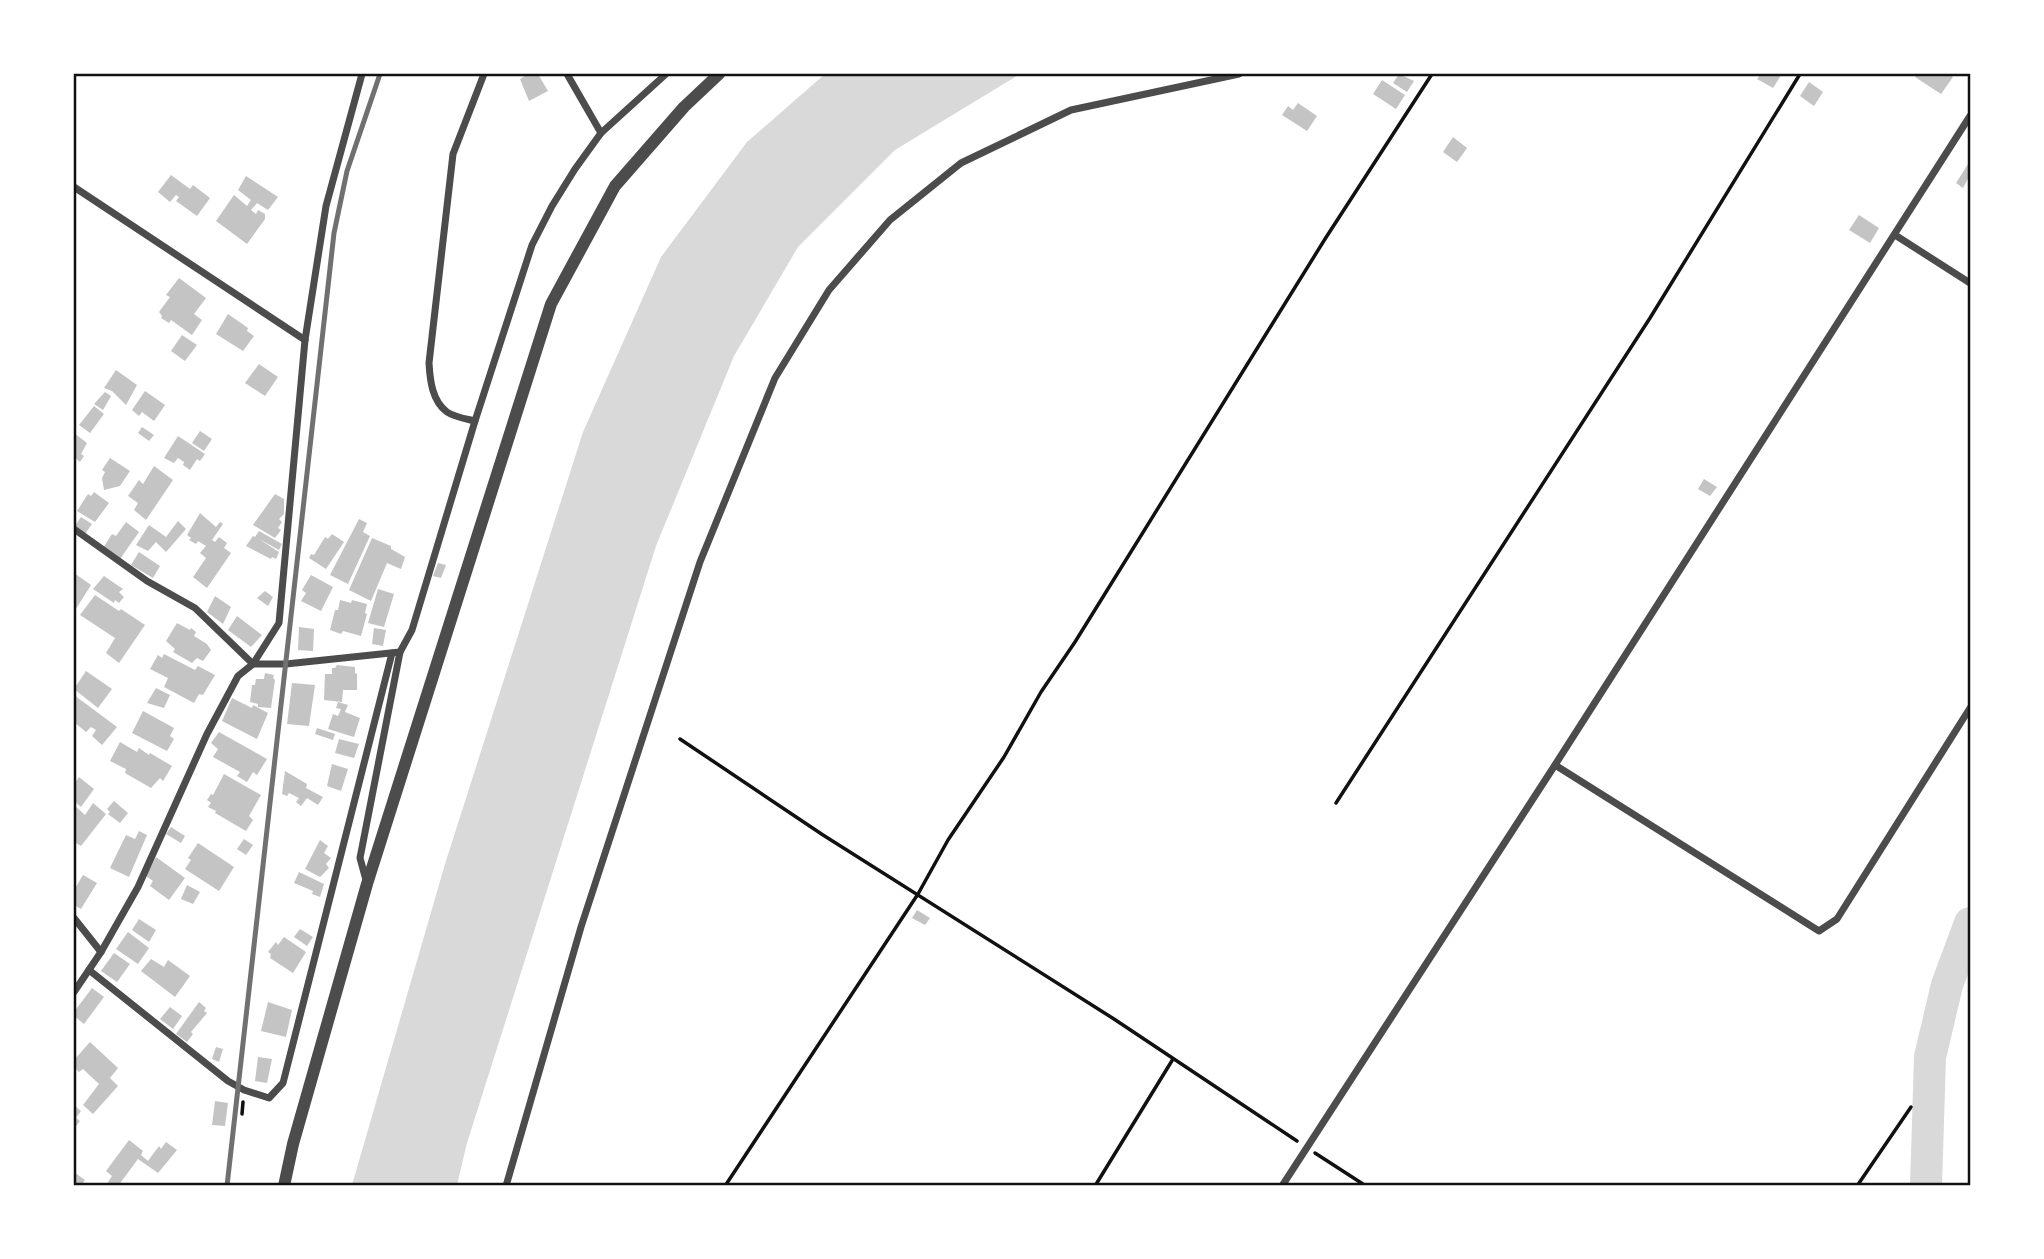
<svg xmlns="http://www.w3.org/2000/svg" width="2044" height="1259" font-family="Ubuntu,sans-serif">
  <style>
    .water { fill: #d9d9d9 }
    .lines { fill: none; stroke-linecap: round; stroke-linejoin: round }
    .river { stroke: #d9d9d9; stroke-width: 32 }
    .building { fill: #c4c4c4 }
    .path { stroke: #111; stroke-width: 3.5 }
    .minor { stroke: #4c4c4c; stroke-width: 7 }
    .tertiary { stroke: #4c4c4c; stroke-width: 12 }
    .rail { stroke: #707070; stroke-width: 5 }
    .neatline { fill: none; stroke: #111; stroke-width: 2.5 }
  </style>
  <rect width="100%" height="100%" fill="#fff"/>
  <!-- water -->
  <polygon class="water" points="825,74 1020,74 895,150 798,247 734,356 656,546 467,1143 457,1185 352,1185 445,864 583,432 661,257 747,142"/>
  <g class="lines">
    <!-- river -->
    <polyline class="river" points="1926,1186 1930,1057 1947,985 1970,923"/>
  </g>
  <!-- building -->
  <g class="building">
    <polygon points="528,74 538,74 548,91 529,101 520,79"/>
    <polygon points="1399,74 1414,81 1407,92 1393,83"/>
    <polygon points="1761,74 1778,74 1781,75 1773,88 1757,79"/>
    <polygon points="1918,74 1948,74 1953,77 1941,94 1915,77"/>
    <polygon points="1382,80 1405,95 1396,109 1373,94"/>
    <polygon points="1809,82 1823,92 1814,106 1800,96"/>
    <polygon points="1298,103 1317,116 1307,131 1282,115 1288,106 1293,110"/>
    <polygon points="1453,137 1467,148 1457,162 1443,152"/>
    <polygon points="1970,161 1970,175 1963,188 1956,183"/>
    <polygon points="171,175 190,189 193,185 210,198 197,216 176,201 179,197 176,195 170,202 158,192"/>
    <polygon points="246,176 278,197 268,210 257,203 251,210 256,214 258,210 265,214 265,219 247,244 216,221 234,195 247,206 251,200 238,190"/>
    <polygon points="1859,215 1879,228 1870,243 1849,230"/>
    <polygon points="179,278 206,298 194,314 202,320 192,335 171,320 169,323 161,318 162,316 159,312 170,297 166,295"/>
    <polygon points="228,314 248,328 247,331 254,336 243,351 216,334"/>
    <polygon points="182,335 197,345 185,361 171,351"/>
    <polygon points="259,364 278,377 265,396 245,383"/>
    <polygon points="116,370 137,385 126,405 112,391 104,388"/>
    <polygon points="145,391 165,405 154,421 142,412 139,416 132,410"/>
    <polygon points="105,392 111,396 103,410 94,404"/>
    <polygon points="94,406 104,414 90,433 79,425"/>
    <polygon points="142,427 154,435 149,441 138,433"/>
    <polygon points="200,431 212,439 204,451 192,443"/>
    <polygon points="74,433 87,443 81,454 84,456 80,462 74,457"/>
    <polygon points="178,436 205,454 200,461 197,459 190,470 183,465 184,462 178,458 174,463 164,458"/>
    <polygon points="110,458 130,471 120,486 104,490 102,478 105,472 102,470"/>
    <polygon points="154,466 173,480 146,520 134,510 138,503 128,496 139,480 143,484"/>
    <polygon points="1704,479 1717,487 1710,496 1698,489"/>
    <polygon points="94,492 109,503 95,522 77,511 88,494 91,496"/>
    <polygon points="275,494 284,499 284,514 279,519 282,522 278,528 281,530 275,538 253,525"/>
    <polygon points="200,513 216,527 220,522 223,524 212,540 215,542 219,537 227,543 224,548 231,553 207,588 193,577 206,558 200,553 206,546 198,541 196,544 189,540 191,538 187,535"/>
    <polygon points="81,517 92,524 85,534 74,527"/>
    <polygon points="359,519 367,523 363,532 370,536 348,584 330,575"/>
    <polygon points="178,521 186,529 166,552 156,542 148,551 136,545 149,525 166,537"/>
    <polygon points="126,522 139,532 120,559 103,548 112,534 116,536"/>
    <polygon points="259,531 282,544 279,550 259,539 279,552 276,559 272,557 271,559 246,546 253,536 255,537"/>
    <polygon points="332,534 344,542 326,569 309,558 311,554 314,555 325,537 328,539"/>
    <polygon points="372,538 391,546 391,549 405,557 401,569 387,563 371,601 349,590"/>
    <polygon points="139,552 160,566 153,578 131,565"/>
    <polygon points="438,563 446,565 441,578 433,576"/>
    <polygon points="74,573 91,585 74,612"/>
    <polygon points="311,575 333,587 321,611 301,601 306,593 302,590"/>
    <polygon points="104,576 123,589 119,592 124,597 119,603 115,600 114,603 93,589"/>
    <polygon points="378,589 394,594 384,627 368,623"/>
    <polygon points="265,591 273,597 268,606 257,598"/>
    <polygon points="95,595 119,611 121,609 145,625 119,663 106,653 115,638 80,615"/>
    <polygon points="215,596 231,607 223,624 207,612"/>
    <polygon points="340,600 351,603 352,600 367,604 365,613 367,614 361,636 343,631 341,634 330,630 335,610 338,610"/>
    <polygon points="237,616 262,635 251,647 228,630"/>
    <polygon points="177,623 190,630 191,628 196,632 194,636 207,644 211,650 203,661 197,658 192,663 173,652 175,649 166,641"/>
    <polygon points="299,627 314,629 313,651 298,650"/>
    <polygon points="374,628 386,630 383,646 372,644"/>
    <polygon points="164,654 195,670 198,666 215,675 203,695 199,694 194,703 164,687 168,678 150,669 158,655 162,658"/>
    <polygon points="337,665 355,667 355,673 357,674 357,690 343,690 342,702 324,700 325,674 332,674 332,668 335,668"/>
    <polygon points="86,671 112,689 98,708 74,689"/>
    <polygon points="265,673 274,675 273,678 275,680 271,708 258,707 258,704 250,702 252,685 255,685 256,679 264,679"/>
    <polygon points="292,683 315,685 309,726 287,724"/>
    <polygon points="156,688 170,695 164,708 147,703"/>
    <polygon points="74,695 117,727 102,745 92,736 96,730 91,727 86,732 74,722"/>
    <polygon points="232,698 252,708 253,705 268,713 257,739 222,721"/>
    <polygon points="338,702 348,705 345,712 360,718 354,737 328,729 333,714 338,716 341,709 336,708"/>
    <polygon points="143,711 174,728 170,736 174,739 167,751 132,733"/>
    <polygon points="317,728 335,734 333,740 315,734"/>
    <polygon points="219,732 267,759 257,775 253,772 247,782 237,776 240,772 213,757 218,749 211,743"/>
    <polygon points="339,739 359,744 354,758 335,753"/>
    <polygon points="120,742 137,752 139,748 149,755 150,753 172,766 163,781 160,778 151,788 125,773 126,769 110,761"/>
    <polygon points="332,764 348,769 341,791 327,786"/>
    <polygon points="285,771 307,784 306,788 323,797 318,805 307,798 301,806 296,802 299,798 289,793 287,796 282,794"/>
    <polygon points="224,774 261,795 249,816 253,820 246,831 215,813 216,811 208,807 211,803 207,800 211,794 213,795"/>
    <polygon points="79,777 94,789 81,807 74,801 74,784"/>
    <polygon points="114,801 128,813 120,823 108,814 110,812 107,809"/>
    <polygon points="93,803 106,814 81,846 76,843 74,847 74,805 85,815"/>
    <polygon points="171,827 185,836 181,843 166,834"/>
    <polygon points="139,831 147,835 129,877 110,868 126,835 135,839"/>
    <polygon points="244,839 253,845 246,855 237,849"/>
    <polygon points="320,840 328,846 324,853 331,858 326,864 329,868 320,877 305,869"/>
    <polygon points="198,843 234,867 219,891 185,869 191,860 188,858"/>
    <polygon points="156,857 185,878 169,900 150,886 153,881 146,876"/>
    <polygon points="299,872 324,884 320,897 312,894 313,891 294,883"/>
    <polygon points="83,875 97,883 81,909 74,905 74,890"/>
    <polygon points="187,885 200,892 193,904 181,899"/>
    <polygon points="917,910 930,918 925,925 912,918"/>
    <polygon points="139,919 156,930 149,942 132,930"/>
    <polygon points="300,929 313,937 307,946 294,937"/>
    <polygon points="128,932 149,948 138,964 116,949"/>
    <polygon points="284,937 306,952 293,973 270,958 271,954 268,952 276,942 278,945"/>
    <polygon points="114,953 130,964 117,982 101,971"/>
    <polygon points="151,959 164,967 168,960 190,976 175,997 141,971"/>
    <polygon points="92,988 104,997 84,1024 74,1016 74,1012"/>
    <polygon points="199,1002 206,1008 204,1011 207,1013 191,1032 193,1034 187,1042 176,1034"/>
    <polygon points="268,1002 292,1010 286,1037 261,1031"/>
    <polygon points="170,1007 182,1016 173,1029 160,1019"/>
    <polygon points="90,1042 118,1068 110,1078 118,1086 93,1114 83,1105 99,1084 83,1069 79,1072 74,1067 74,1060"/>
    <polygon points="216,1047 223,1049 219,1062 212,1059"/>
    <polygon points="258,1057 272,1059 267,1083 255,1081"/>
    <polygon points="215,1101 228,1103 225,1126 212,1125"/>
    <polygon points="74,1105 81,1111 76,1118 80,1121 74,1129"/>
    <polygon points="129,1140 143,1151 141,1155 148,1161 159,1146 161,1149 166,1142 177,1150 158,1173 138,1159 118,1186 113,1186 108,1182 112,1176 106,1171"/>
    <polygon points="74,1172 85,1180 81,1186 74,1186"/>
  </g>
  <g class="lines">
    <!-- path -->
    <g class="path">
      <polyline points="680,739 823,835 1114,1019 1297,1141"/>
      <polyline points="1336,803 1650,318 1800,74"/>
      <polyline points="242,1114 243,1102"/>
      <polyline points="1315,1153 1366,1186"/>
      <polyline points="725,1186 918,894 948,840 1004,757 1041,692 1075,642 1325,239 1432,74"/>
      <polyline points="1095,1186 1173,1059"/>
      <polyline points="1857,1186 1911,1107"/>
    </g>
    <!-- minor -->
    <g class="minor">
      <polyline points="567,74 601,133"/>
      <polyline points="74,187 305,340"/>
      <polyline points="1895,235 1970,283"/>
      <path d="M475 421C467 419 454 417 447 412 432 401 430 380 429 363L453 154 484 74"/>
      <polyline points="74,529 147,581 195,608 253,664 286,664 400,652 360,858 366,880"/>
      <polyline points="400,652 412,630 475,421 532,245 552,206 575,169 601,133 666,74"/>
      <polyline points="1555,765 1819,931 1837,919 1970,708"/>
      <polyline points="74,918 101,952"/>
      <polyline points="89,970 228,1081 244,1090 269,1098 283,1083 392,653"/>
      <polyline points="74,992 101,952 138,887 207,734 238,676 253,664 279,623 305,340 326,206 362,74"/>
      <polyline points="506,1186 581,927 700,562 775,378 829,290 890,220 961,163 1071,110 1239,74"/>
      <polyline points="1282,1186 1555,765 1970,116"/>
    </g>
    <!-- tertiary -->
    <polyline class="tertiary" points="284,1186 293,1144 367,884 551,304 615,186 684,107 719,74"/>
    <!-- rail -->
    <polyline class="rail" points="227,1186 334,233 347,171 380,74"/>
  </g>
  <!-- border -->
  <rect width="2044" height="1259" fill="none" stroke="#ffffff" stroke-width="150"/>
  <rect x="75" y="75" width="1894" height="1109" class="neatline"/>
</svg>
